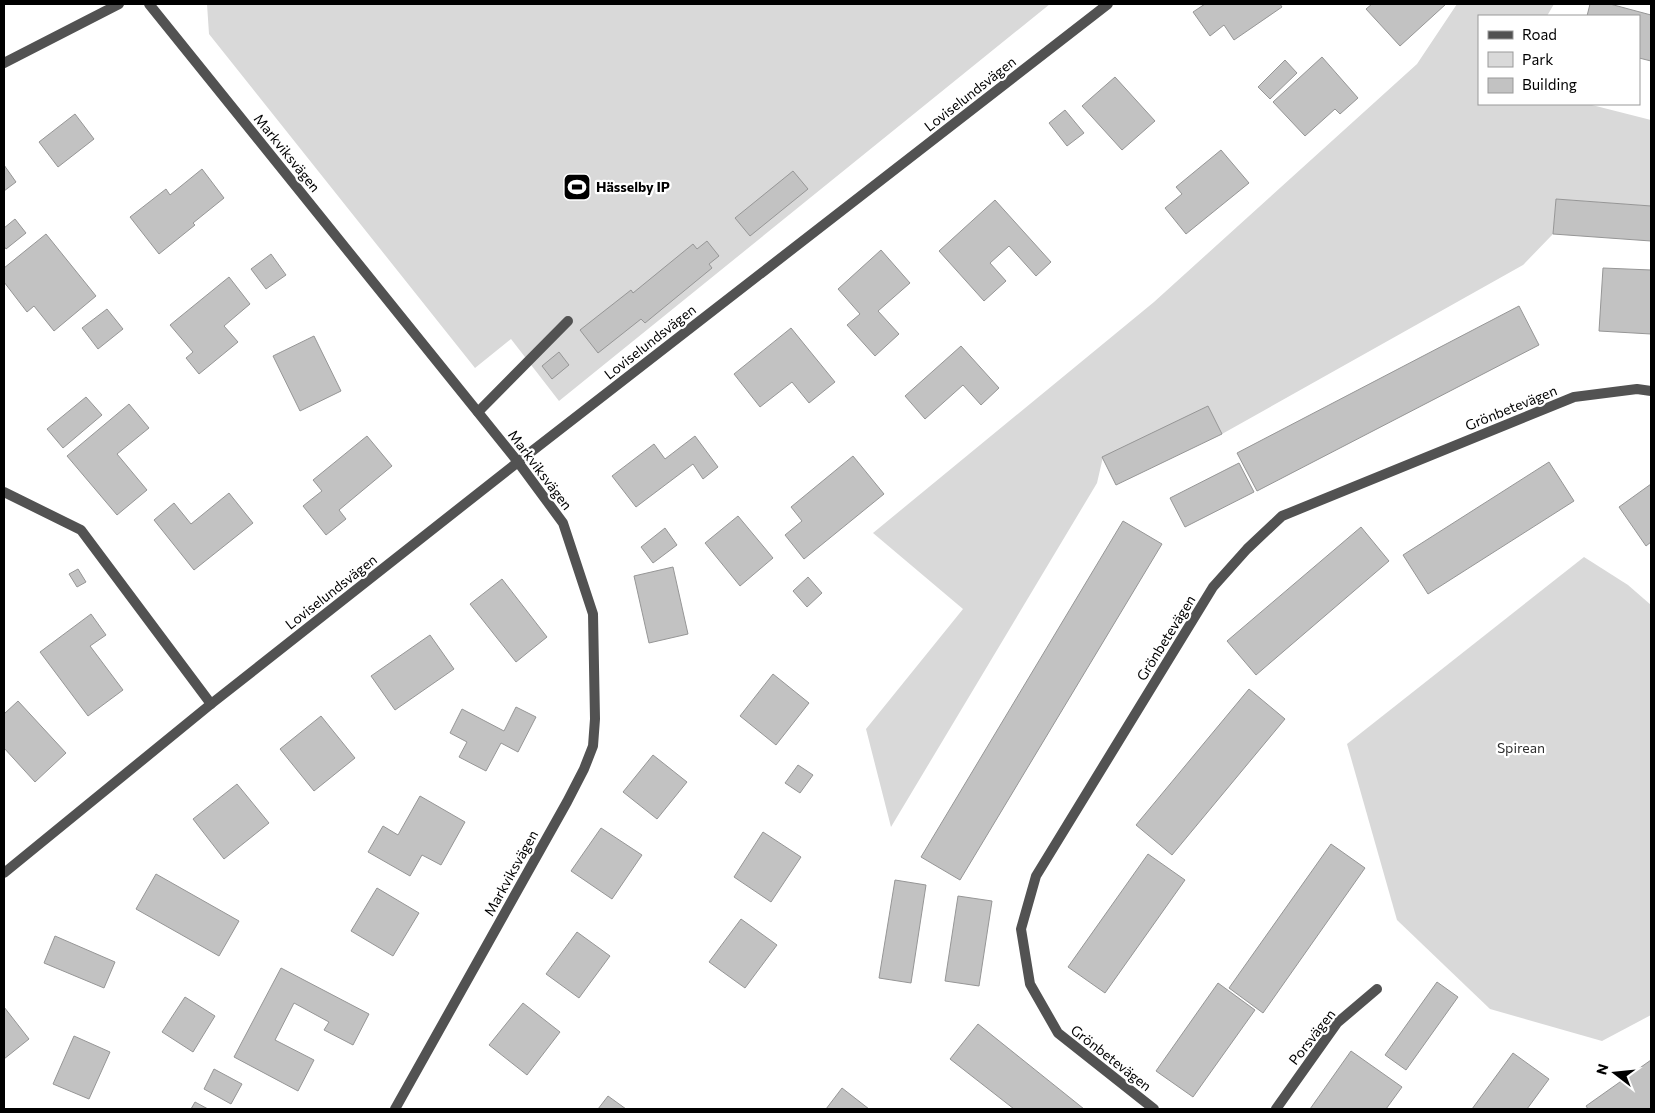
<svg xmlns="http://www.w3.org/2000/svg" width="1655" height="1113" font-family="Commissioner,sans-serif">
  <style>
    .green { fill: #d9d9d9 }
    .building { fill: #c2c2c2; stroke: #969696 }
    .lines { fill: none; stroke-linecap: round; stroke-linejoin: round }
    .service { stroke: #525252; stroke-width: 10 }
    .minor { stroke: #525252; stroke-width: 10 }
    .labels { text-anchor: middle; stroke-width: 4.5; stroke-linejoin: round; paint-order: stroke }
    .street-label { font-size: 14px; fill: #000; stroke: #fff }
    .poi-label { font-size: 14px; font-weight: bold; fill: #000; stroke: #fff; text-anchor: start }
    .park-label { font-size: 14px; fill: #303030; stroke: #fff }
  </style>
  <rect width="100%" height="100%" fill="#fff"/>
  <!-- green -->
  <g class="green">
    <polygon points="207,4 1050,4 559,401 511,339 475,368 209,34"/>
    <polygon points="1457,4 1554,4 1547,16 1479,16 1479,104 1588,104 1651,120 1651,206 1556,199 1553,234 1523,265 1222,434 1103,457 1097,483 891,827 866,729 963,609 873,533 1154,302 1417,64"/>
    <polygon points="1584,557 1628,585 1651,605 1651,1015 1602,1041 1490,1009 1397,920 1347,744"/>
  </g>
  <!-- building -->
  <g class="building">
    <polygon points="1205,4 1280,4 1282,7 1234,40 1224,25 1210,36 1193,12"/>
    <polygon points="1372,4 1446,4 1400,46 1366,9"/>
    <polygon points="1590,4 1610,4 1651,15 1651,61 1639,58 1639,16 1587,16"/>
    <polygon points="1322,57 1358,98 1340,114 1335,109 1305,136 1273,102"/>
    <polygon points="1285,60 1297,73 1270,99 1258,87"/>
    <polygon points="1115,77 1155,121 1122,150 1082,106"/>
    <polygon points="1065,110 1084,133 1067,146 1049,123"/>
    <polygon points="75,114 94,139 58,167 39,142"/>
    <polygon points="1221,150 1249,183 1186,234 1165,208 1182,194 1176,187"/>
    <polygon points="4,165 16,182 4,191"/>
    <polygon points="202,169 224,198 193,223 195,225 159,254 130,217 166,189 170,195"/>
    <polygon points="793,171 808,189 750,236 735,218"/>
    <polygon points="1556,199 1651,206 1651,241 1553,234"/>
    <polygon points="995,200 1051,262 1036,276 1009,246 990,263 1006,281 984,301 939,251"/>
    <polygon points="15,219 26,233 6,249 4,246 4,228"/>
    <polygon points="46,234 96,296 54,331 34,306 27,312 4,282 4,268"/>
    <polygon points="707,241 719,256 709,264 712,268 645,323 641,319 598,353 580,330 631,290 633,293 693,244 697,249"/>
    <polygon points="881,250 910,283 878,311 899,334 875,356 847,325 860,314 838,289"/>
    <polygon points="271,254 286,275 266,289 251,269"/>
    <polygon points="1603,268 1651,270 1651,334 1599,331"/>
    <polygon points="229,277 250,304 224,326 238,342 199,374 186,358 193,352 170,325"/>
    <polygon points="1519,306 1539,345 1257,491 1237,453"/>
    <polygon points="107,309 123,329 98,349 82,328"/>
    <polygon points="791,328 835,382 809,403 792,382 760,407 734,374"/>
    <polygon points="314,336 341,391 300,411 273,356"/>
    <polygon points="961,346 999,388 981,405 963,385 925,419 905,396"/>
    <polygon points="559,352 569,365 552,379 542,366"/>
    <polygon points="86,397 102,415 63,448 47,429"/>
    <polygon points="129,404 149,428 117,454 147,490 117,515 67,456"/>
    <polygon points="1208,406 1222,434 1116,485 1102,457"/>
    <polygon points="367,436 392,466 339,510 346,519 326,535 303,506 322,491 313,480"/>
    <polygon points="695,436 718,467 703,479 693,464 636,507 612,476 654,444 665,459"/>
    <polygon points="853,456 884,494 804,559 785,535 802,521 791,507"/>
    <polygon points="1549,462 1574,501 1428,594 1403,555"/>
    <polygon points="1239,463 1254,492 1185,527 1170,498"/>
    <polygon points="1651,484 1651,542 1646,546 1619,507"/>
    <polygon points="229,493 253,523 194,570 154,520 174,503 191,524"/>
    <polygon points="738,516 773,558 740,586 705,543"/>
    <polygon points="1123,521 1162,544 960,880 921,857"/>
    <polygon points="1361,527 1389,561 1256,675 1227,641"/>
    <polygon points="665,528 677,545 653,563 641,547"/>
    <polygon points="673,567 688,634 649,643 634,576"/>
    <polygon points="78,569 86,582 77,587 69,574"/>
    <polygon points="808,577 822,593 807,607 793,591"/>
    <polygon points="502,579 547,637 516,662 470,604"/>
    <polygon points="91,614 106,635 90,646 123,690 88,716 40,652"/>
    <polygon points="430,635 454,669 395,710 371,676"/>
    <polygon points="773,674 809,703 776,745 740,716"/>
    <polygon points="1249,689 1285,719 1172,855 1136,825"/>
    <polygon points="18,701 66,753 35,782 4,748 4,714"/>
    <polygon points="516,707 536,717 518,752 501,743 486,771 459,757 467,742 450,733 462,709 504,731"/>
    <polygon points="321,716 355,758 314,791 280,749"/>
    <polygon points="653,755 687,782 657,819 623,792"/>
    <polygon points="798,765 813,775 800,793 785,783"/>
    <polygon points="237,784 269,823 224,859 193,819"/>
    <polygon points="420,796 465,822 441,865 422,855 410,876 368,852 383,826 398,835"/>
    <polygon points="601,828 642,855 612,899 571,871"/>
    <polygon points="763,832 801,857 771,902 734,877"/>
    <polygon points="1331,844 1365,868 1263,1013 1229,988"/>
    <polygon points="1148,854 1185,880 1105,993 1068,967"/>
    <polygon points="156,874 239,921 219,956 136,909"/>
    <polygon points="895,880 926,885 911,983 879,978"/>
    <polygon points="377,888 419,913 393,956 351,931"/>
    <polygon points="958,896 992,901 979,986 945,981"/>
    <polygon points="741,919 777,945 745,988 709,962"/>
    <polygon points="577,932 610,956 579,998 546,974"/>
    <polygon points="55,936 115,962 104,988 44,963"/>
    <polygon points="281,968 369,1014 353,1045 324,1030 329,1022 294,1003 275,1040 314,1060 298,1091 234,1057"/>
    <polygon points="1437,982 1458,997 1406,1070 1385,1055"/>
    <polygon points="1218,983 1255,1010 1193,1097 1156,1071"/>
    <polygon points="185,997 215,1016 193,1052 162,1032"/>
    <polygon points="523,1003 560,1032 527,1075 489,1045"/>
    <polygon points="4,1007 29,1039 4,1059"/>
    <polygon points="978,1024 1084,1109 1014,1109 950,1059"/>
    <polygon points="74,1036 110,1052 89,1099 53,1084"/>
    <polygon points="1351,1051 1402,1087 1386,1109 1310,1109"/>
    <polygon points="1513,1053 1549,1079 1527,1109 1472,1109"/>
    <polygon points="1651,1060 1651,1109 1588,1109 1586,1106"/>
    <polygon points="214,1069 242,1084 231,1104 204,1089"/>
    <polygon points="842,1088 869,1109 826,1109"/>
    <polygon points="608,1096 626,1109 598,1109"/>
    <polygon points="195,1102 208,1109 191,1109"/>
  </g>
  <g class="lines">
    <!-- service -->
    <polyline class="service" points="478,412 568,321"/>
    <!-- minor -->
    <g class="minor">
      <polyline points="149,4 518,462 563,523 593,614 595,719 593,746 584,769 567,802 395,1109"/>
      <polyline points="4,63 119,4"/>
      <polyline points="4,492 81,530 211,704"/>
      <polyline points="4,873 211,704 518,462 1108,4"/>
      <polyline points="1154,1109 1058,1033 1030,984 1021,929 1036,876 1213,587 1247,549 1282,516 1574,397 1637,389 1651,391"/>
      <polyline points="1276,1109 1337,1023 1377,989"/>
    </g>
  </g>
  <!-- icons -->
  <defs>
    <symbol id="stadium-square" viewBox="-11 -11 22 22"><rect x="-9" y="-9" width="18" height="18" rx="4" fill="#000" stroke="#fff"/><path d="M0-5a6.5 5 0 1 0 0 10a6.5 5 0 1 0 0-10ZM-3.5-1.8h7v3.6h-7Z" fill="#fff"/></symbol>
  </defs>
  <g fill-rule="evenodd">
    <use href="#stadium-square" x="561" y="171" width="32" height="32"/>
  </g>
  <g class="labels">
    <!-- street labels -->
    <g class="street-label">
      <text transform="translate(970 94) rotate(-38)" y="5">Loviselundsvägen</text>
      <text transform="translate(287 153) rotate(51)" y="5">Markviksvägen</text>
      <text transform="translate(650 342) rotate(-38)" y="5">Loviselundsvägen</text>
      <text transform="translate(1511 408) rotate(-22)" y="5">Grönbetevägen</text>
      <text transform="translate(540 470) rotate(53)" y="5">Markviksvägen</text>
      <text transform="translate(331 592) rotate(-38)" y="5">Loviselundsvägen</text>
      <text transform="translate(1166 638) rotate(-58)" y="5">Grönbetevägen</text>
      <text transform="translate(511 873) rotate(-61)" y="5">Markviksvägen</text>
      <text transform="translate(1312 1037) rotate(-52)" y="5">Porsvägen</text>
      <text transform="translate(1111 1058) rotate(38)" y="5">Grönbetevägen</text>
    </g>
    <!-- poi labels -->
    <g class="poi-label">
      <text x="596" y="192">Hässelby IP</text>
    </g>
    <!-- park labels -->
    <g class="park-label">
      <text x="1521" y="753">Spirean</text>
    </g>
  </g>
  <!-- border -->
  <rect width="1655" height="1113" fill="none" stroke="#000000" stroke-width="10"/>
  <!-- legend -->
  <rect x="1478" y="15" width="162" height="90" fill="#ffffff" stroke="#999999"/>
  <rect x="1488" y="31" width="25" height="8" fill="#525252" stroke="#999999"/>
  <text x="1522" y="40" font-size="15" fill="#000000">Road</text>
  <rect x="1488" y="52" width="25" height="15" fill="#d9d9d9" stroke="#999999"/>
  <text x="1522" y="65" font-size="15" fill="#000000">Park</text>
  <rect x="1488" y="78" width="25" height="15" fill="#c2c2c2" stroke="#999999"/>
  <text x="1522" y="90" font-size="15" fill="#000000">Building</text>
  <!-- north arrow -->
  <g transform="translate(1615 1073) rotate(286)" stroke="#ffffff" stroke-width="4" paint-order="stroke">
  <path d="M0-4L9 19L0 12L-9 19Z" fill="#000000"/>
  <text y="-8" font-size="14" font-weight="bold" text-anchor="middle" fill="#000000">N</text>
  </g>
</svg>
